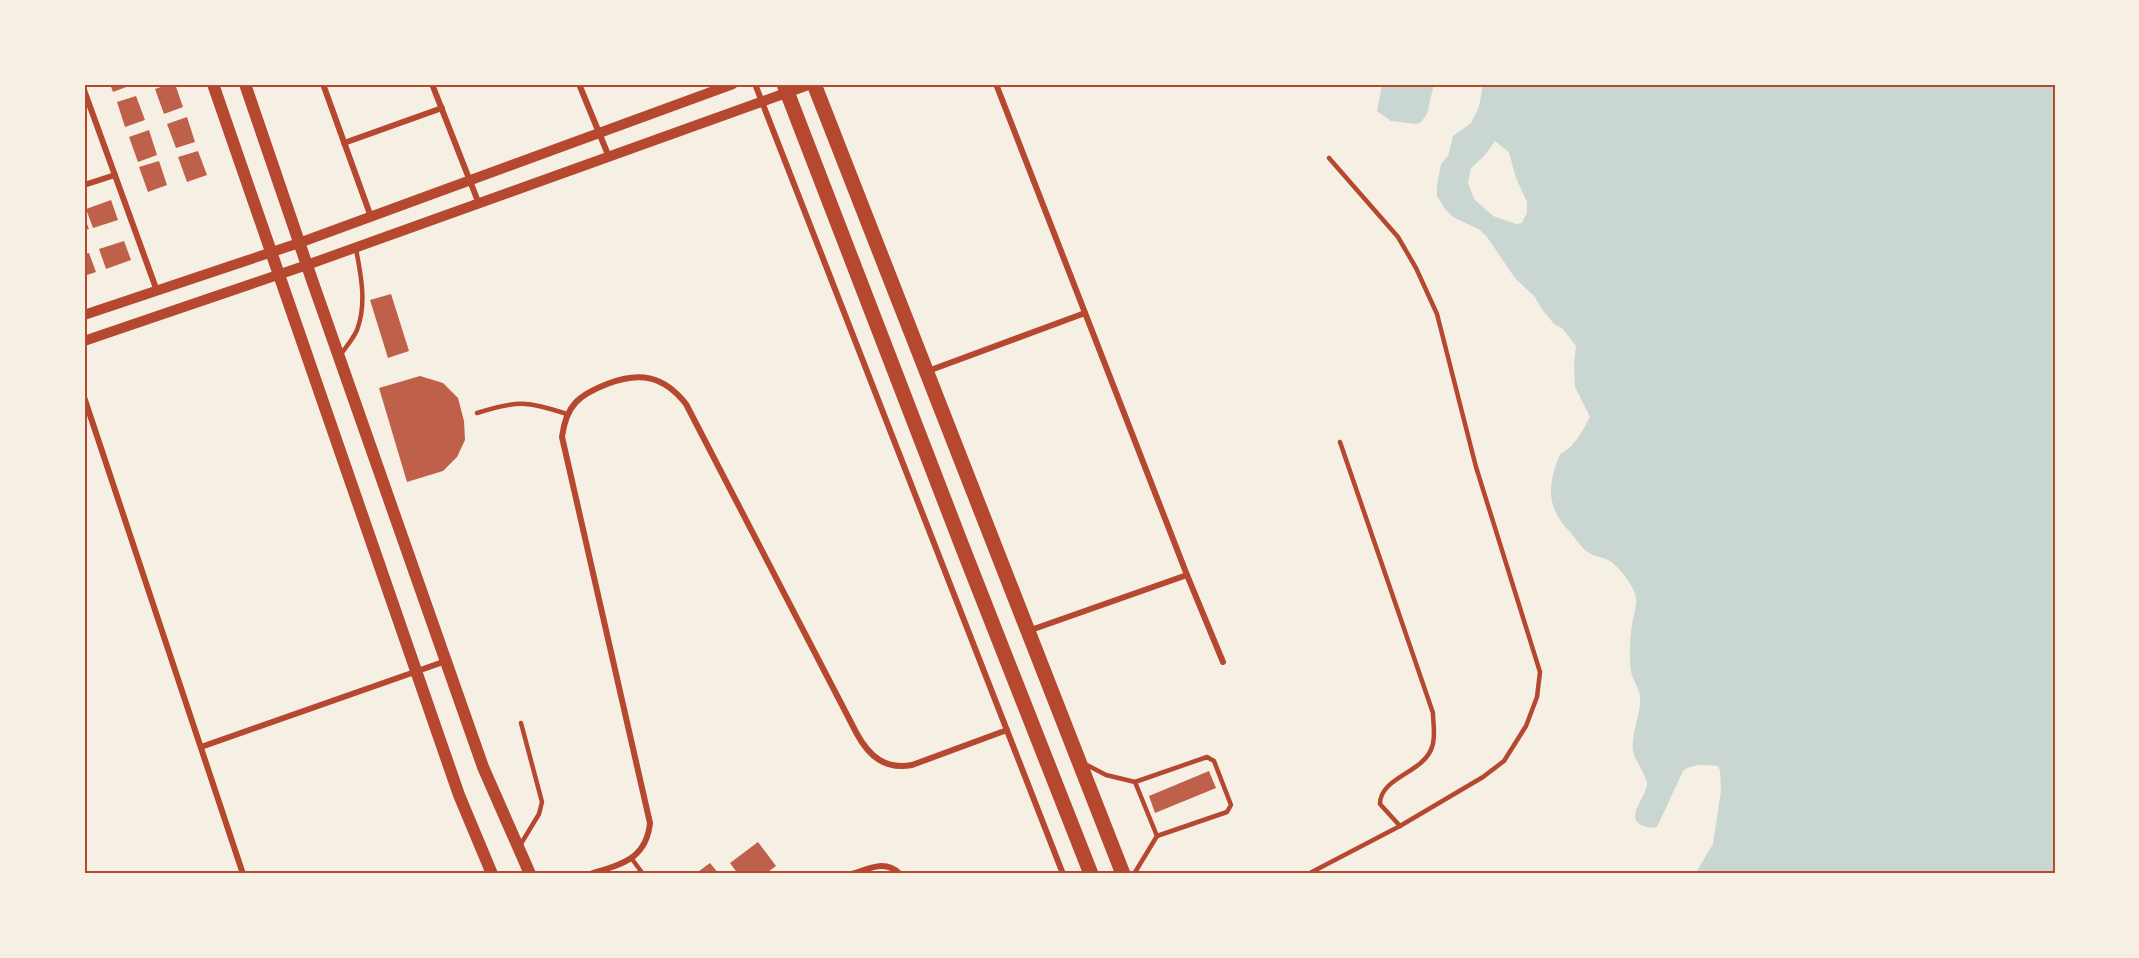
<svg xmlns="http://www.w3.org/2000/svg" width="2139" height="958" font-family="'IBM Plex Serif',serif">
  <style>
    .water { fill: #c9d6d2; fill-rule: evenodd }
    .building { fill: #bf614a }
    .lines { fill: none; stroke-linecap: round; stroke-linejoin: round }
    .service { stroke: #b5482f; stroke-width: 4.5 }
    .minor { stroke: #b5482f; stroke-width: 6 }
    .tertiary { stroke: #b5482f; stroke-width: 10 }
    .secondary { stroke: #b5482f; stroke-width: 12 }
    .primary { stroke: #b5482f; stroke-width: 15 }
    .neatline { fill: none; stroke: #b5482f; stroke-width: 2 }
  </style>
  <rect width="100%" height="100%" fill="#f6efe4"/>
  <!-- water -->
  <g class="water">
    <polygon points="1382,84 1434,84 1427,114 1421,122 1417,124 1391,121 1377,111"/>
    <path d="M1483 84H2055V874H1695L1713 844 1721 791 1720 771 1718 766C1706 765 1693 763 1683 771L1657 827C1652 828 1649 828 1644 826 1622 819 1648 796 1647 783 1645 772 1635 762 1633 750 1631 732 1642 712 1640 696 1639 688 1632 679 1631 671 1629 657 1630 639 1632 625 1633 617 1637 606 1636 598 1635 587 1619 567 1610 561 1604 557 1596 557 1589 553 1581 548 1577 540 1571 533 1546 508 1547 486 1560 454 1574 448 1583 430 1590 417L1575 387 1574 365 1576 346 1563 329 1554 324 1541 308 1535 297 1515 278 1487 237 1480 230 1453 217 1445 209 1437 196V186L1441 164 1448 156 1453 136 1471 123 1479 107ZM1495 141 1509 152 1516 178 1527 202V213L1522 223 1516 224 1493 216 1474 199 1468 183 1471 168 1484 156Z"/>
  </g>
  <!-- building -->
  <g class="building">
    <polygon points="110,84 134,84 113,92"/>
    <polygon points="170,84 175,84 183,107 164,114 155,89"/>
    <polygon points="136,96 145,120 125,127 117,102"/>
    <polygon points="187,117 195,142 176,148 167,124"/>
    <polygon points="149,130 157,155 138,162 129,137"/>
    <polygon points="198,151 207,175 187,182 178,157"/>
    <polygon points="159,161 167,185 148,192 139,167"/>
    <polygon points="111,200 118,220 93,228 86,209"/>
    <polygon points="84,216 89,229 84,230"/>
    <polygon points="124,241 131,260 106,269 99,249"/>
    <polygon points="89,253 96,272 84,276 84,254"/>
    <polygon points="391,294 409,351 388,358 370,300"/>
    <polygon points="420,376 443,383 458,398 464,421 465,440 457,457 443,471 407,482 379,388"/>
    <polygon points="1209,771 1216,788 1155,813 1149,796"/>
    <polygon points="758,842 776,866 765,874 738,874 730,863"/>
    <polygon points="710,863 719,874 695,874"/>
  </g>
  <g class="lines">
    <!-- service -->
    <g class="service">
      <path d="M341 354C346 347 353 339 357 330 367 304 361 275 356 249"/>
      <path d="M477 413C519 400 525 401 567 414"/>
      <path d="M1340 442 1433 713C1433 724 1436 736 1432 747 1424 773 1380 777 1380 804L1400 826"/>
      <polyline points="1085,764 1106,775 1135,782 1207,757 1214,761 1231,805 1227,812 1157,836 1134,874"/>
      <polyline points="1135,782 1157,836"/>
      <polyline points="519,847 539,814 542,802 521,723"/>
      <polyline points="632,859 643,874"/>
      <polyline points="1308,874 1400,826 1483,777 1504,761 1526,726 1537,697 1540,672 1476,467 1437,314 1416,268 1398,237 1329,158"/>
    </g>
    <!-- minor -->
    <g class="minor">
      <polyline points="323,84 371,217"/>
      <polyline points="432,84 479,204"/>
      <polyline points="579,84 609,157"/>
      <polyline points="755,84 1063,874"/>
      <polyline points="996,84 1187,575 1223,662"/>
      <polyline points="84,90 157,291"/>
      <polyline points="344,143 442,108"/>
      <polyline points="84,185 115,175"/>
      <polyline points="928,371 1085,313"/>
      <polyline points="84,397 243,874"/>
      <polyline points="1028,631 1187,575"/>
      <polyline points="201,747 446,661"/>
      <path d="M590 874C621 864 646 860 650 823L562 437C566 405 579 395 607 384 640 371 664 376 686 404L857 734C869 756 885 770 912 765L1007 730"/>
      <path d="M852 874C869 869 885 859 900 874"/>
    </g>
    <!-- tertiary -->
    <g class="tertiary">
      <polyline points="84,315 299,243 733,84"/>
      <polyline points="84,341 307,265 811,84"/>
    </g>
    <!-- secondary -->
    <g class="secondary">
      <polyline points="213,84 459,795 492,874"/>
      <polyline points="245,84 312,280 483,767 530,874"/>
    </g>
    <!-- primary -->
    <g class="primary">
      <polyline points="784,84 962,546 1091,874"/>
      <polyline points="814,84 1123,874"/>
    </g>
  </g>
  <!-- border -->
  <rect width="2139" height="958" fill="none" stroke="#f6efe4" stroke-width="171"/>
  <rect x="86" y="86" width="1968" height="786" class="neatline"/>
</svg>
